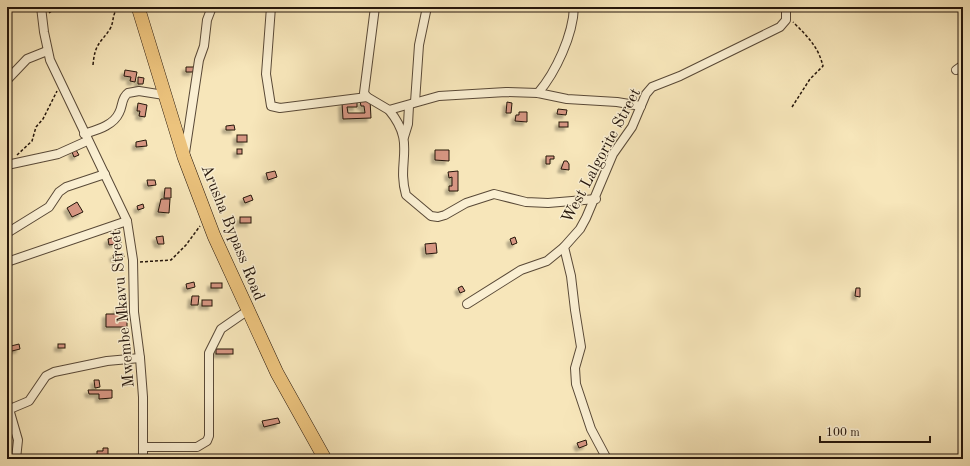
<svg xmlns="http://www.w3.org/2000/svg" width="970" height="466" font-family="'Old Standard TT',serif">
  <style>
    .building { fill: #d69682; stroke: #24150b; filter: url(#shadow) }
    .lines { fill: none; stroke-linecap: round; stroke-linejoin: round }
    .minor-casing { stroke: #594937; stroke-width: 10 }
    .primary-casing { stroke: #24150b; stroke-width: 14 }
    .path { stroke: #24150b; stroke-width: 1.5; stroke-dasharray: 3 2; stroke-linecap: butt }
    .minor { stroke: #faefd2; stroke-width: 8 }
    .primary { stroke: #ecc37d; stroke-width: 13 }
    .labels { text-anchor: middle; stroke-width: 3; stroke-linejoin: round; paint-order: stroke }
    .street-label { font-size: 16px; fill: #24150b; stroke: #faefd2 }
  </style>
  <defs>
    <filter id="shadow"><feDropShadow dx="-3.5" dy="3.5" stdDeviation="1" flood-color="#0004"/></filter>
  </defs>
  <rect width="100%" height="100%" fill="#f7e6ba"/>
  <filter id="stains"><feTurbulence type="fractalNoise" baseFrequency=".005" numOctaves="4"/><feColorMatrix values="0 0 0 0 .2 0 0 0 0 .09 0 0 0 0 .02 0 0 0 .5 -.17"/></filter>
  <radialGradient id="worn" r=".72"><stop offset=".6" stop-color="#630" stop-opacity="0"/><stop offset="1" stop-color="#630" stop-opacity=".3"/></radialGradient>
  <!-- building -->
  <g class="building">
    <polygon points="186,67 194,67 193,72 186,72"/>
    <polygon points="125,70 137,72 135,82 130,81 131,77 124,76"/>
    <polygon points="138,77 144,78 143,84 138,84"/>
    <polygon points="370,100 371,118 343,119 342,103 357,102 357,107 347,107 348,113 365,113 364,106 361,106 360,101"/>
    <polygon points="507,102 512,103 511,113 506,113"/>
    <polygon points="138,103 147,105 145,117 139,116 140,111 137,111"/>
    <polygon points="558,109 567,110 566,115 557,114"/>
    <polygon points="519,112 527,112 527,122 515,121 516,115 519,115"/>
    <rect x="559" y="122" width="9" height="5"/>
    <polygon points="234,125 235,130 226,130 226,126"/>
    <rect x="237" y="135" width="10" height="7"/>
    <polygon points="146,140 147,146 136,147 136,142"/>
    <rect x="237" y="149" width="5" height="5"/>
    <polygon points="76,150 79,155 74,157 72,152"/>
    <polygon points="435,150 449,150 449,161 435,160"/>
    <polygon points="546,156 554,156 554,159 550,159 550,164 546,164"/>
    <polygon points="564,161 567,161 569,164 569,170 561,169"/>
    <polygon points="275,171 277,177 268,180 266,173"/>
    <polygon points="458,171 458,191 449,191 449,186 452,186 452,177 449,178 448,172"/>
    <polygon points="147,180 155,180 156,185 148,186"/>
    <polygon points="165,188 171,188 171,198 164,198"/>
    <polygon points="251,195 253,200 245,203 243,198"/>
    <polygon points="161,199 170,199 169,213 158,212"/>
    <polygon points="77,202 83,212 72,217 67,208"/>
    <polygon points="143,204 144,208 138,210 137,206"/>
    <rect x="240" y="217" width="11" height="6"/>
    <polygon points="119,236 121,243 109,245 108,239"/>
    <polygon points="163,236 164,244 158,244 156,237"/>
    <polygon points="515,237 517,243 512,245 510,239"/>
    <polygon points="436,243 437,253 426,254 425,244"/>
    <polygon points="123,253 124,257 114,259 113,255"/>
    <polygon points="194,282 195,287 187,289 186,284"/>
    <rect x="211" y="283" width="11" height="5"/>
    <polygon points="462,286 465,291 460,293 458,288"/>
    <polygon points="856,288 860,288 860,297 855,296"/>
    <polygon points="192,296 199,296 198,305 191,305"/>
    <rect x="202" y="300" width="10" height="6"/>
    <polygon points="117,308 124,308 124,312 127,312 127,327 106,327 106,314 117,314"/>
    <polygon points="19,344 20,349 8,352 7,347"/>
    <rect x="58" y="344" width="7" height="4"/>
    <rect x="216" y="349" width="17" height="5"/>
    <polygon points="94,380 99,380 100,387 95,388"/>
    <polygon points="88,390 112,390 112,398 99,399 99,394 89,394"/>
    <polygon points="278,418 280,423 264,427 262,421"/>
    <polygon points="586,440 587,445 579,448 577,443"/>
    <polygon points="103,448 108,448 108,459 97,459 97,451 103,451"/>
  </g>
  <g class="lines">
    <defs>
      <g id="minor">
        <polyline points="41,7 44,32 50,60 127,221 133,260 134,312 140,358 143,397 143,459"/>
        <polyline points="271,7 266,74 271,106 280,108 367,97"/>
        <polyline points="375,7 364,93 367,97 389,110 439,96 506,92 538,93 567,99 617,102 641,106"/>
        <polyline points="956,70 963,65"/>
        <polyline points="7,80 27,59 47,51"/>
        <path d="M538 93C556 72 573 35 574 7"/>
        <polyline points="415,102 419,45 427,7"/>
        <path d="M389 110C417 144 396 160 406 195L431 216 438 217 445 215 466 203 494 194 526 202 548 203 596 199"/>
        <path d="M84 134C96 130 113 126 119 113 123 106 121 98 128 93L139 91 164 95"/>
        <polyline points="404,137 408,124 409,106"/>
        <polyline points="185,153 199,60 204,46 207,20 212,7"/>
        <polyline points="7,165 58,154 87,141"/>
        <polyline points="7,233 49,207 59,192 66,187 105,174"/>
        <polyline points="7,262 127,221"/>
        <polyline points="467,304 521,270 547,261 564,247"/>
        <polyline points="7,402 18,440 16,459"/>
        <polyline points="10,409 29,401 46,376 54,372 107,361 140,358"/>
        <polyline points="143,447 197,447 207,441 209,436 209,353 221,329 247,311"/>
        <polyline points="607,459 591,429 576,384 575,368 581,347 575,310 571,276 564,247 580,229 586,218 613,154 632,127 646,94 652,87 680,76 780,27 786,20 786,7"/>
      </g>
      <polyline id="primary" points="138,7 184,157 214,236 277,373 325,459"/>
    </defs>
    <!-- minor casing -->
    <use href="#minor" class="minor-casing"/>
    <!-- primary casing -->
    <use href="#primary" class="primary-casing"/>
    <!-- path -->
    <g class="path">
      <polyline points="49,13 57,7"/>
      <path d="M93 65C95 43 100 44 110 29 115 20 111 13 120 7"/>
      <path d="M792 107 810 79 823 66C818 46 807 36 793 22"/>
      <polyline points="17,155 32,141 36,127 43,119 57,91"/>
      <polyline points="140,262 171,260 186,245 200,226"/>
    </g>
    <!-- minor -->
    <use href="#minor" class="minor"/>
    <!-- primary -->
    <use href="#primary" class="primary"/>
  </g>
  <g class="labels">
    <!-- street labels -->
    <g class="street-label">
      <text transform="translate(600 155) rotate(-62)" y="6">West Lalgorite Street</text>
      <text transform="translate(234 232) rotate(68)" y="6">Arusha Bypass Road</text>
      <text transform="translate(121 309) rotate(-95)" y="6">Mwembe Mkavu Street</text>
    </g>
  </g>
  <!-- margin -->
  <rect width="970" height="466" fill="none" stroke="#f7e6ba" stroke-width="24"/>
  <rect x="8" y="8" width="954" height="450" fill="none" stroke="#24150b" stroke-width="2"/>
  <rect x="12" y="12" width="946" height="442" fill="none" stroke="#24150b"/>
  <!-- scale -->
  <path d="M820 436v6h110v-6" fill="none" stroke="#24150b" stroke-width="2"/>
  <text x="826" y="436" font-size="12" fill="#24150b" stroke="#faefd2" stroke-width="3" paint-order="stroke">100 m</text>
  <rect width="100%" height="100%" filter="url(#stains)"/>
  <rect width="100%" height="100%" fill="url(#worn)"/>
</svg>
